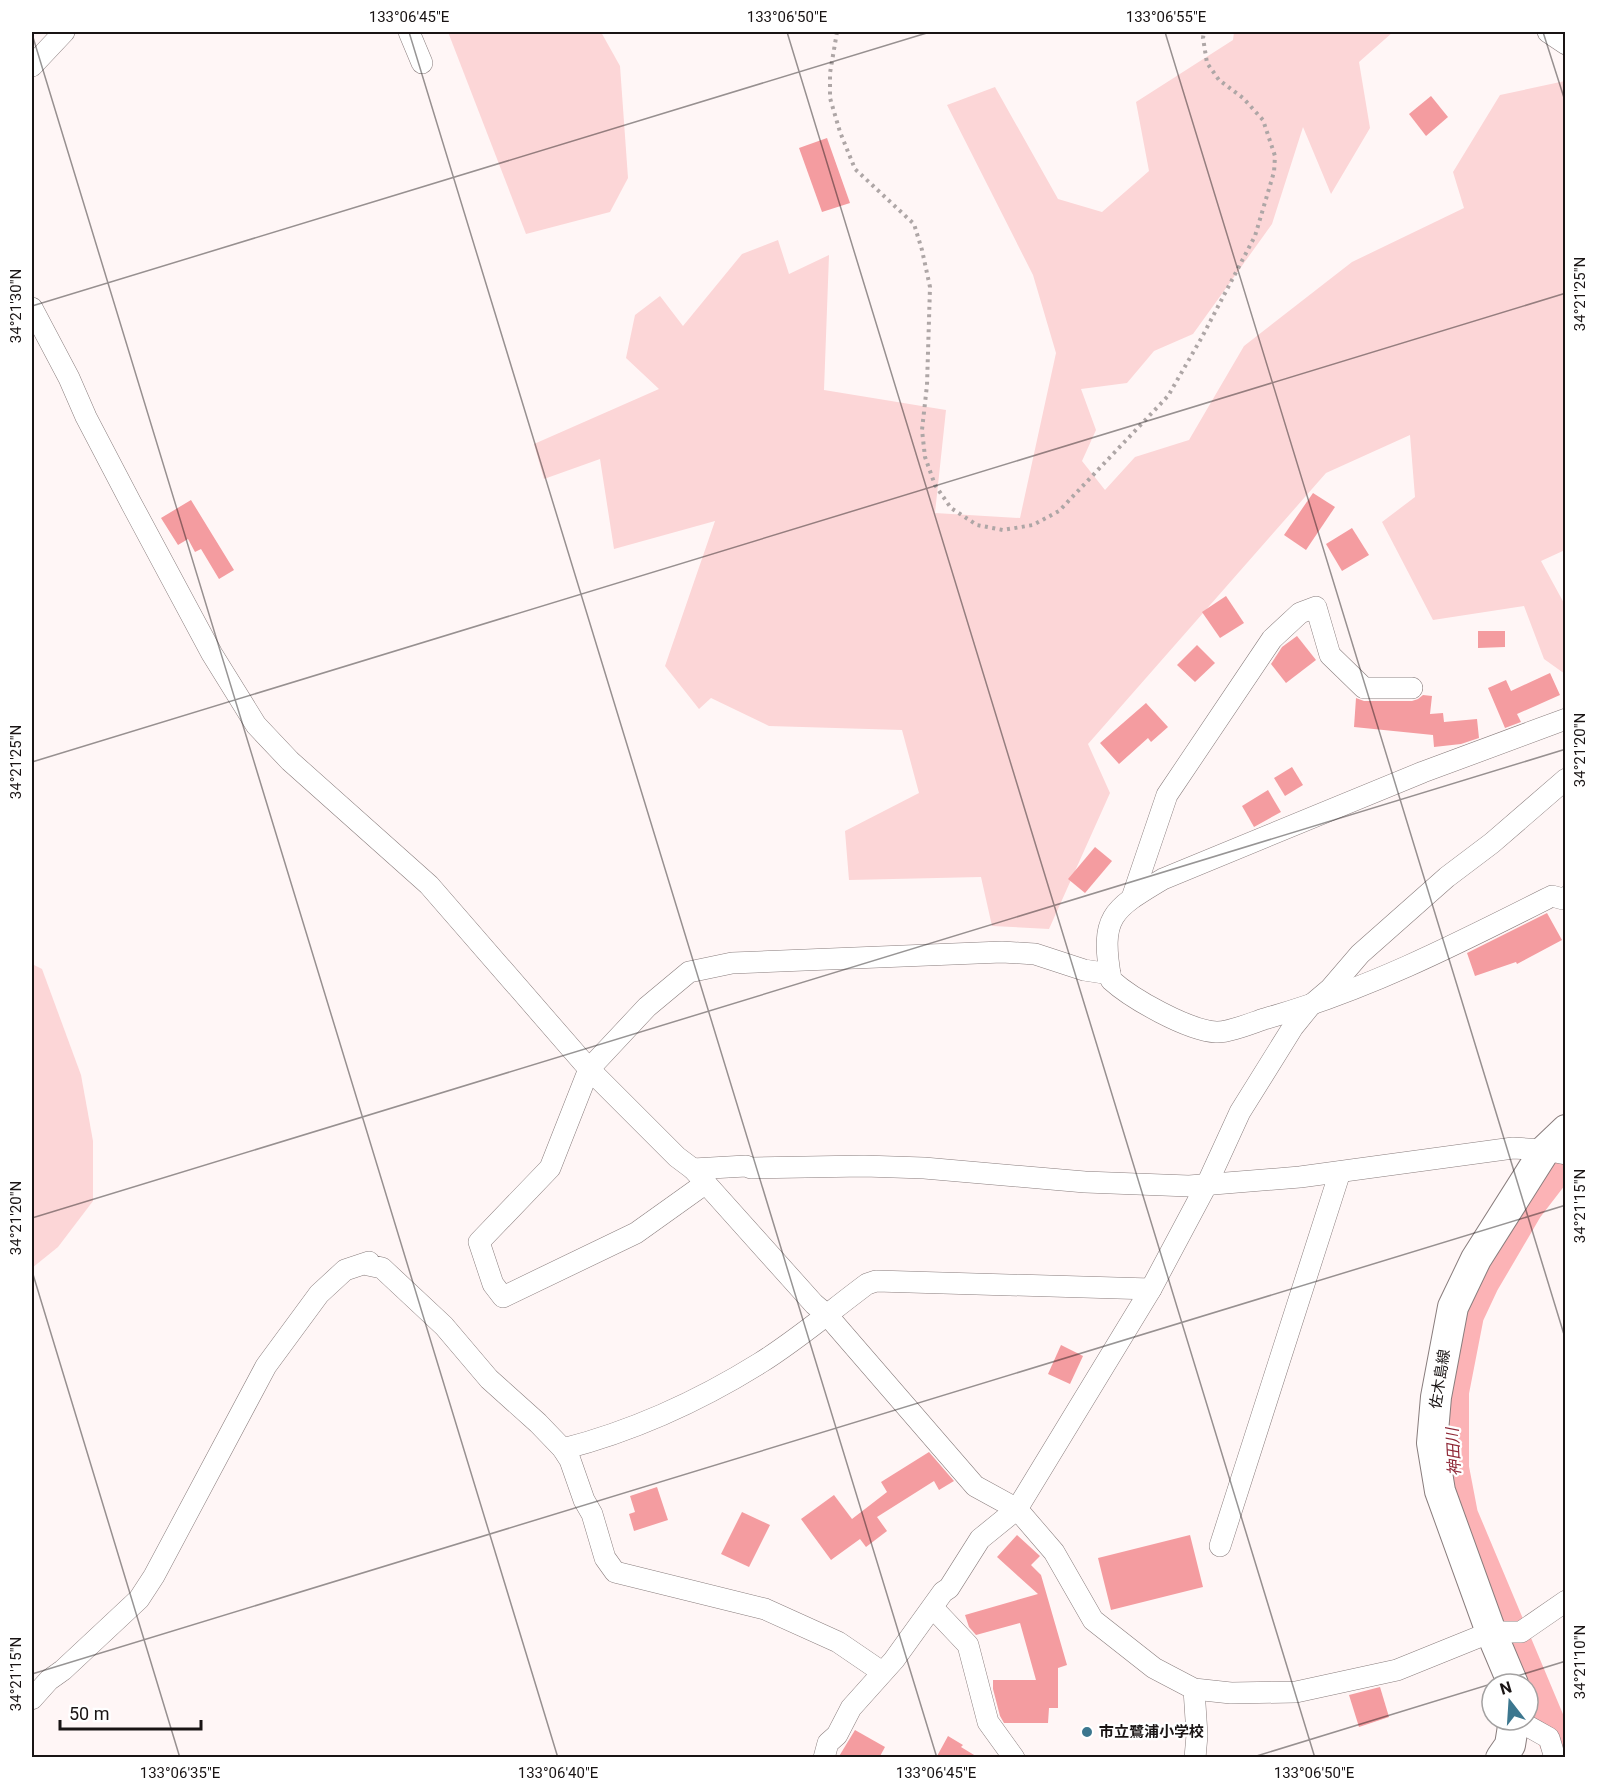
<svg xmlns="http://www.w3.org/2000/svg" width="1597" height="1789" font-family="Roboto,'Noto Sans JP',sans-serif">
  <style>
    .green { fill: #fcd6d7 }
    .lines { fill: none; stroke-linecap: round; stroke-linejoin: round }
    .river { stroke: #fcb3b6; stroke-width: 34 }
    .building { fill: #f49ca0 }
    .street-casing { stroke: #897d7d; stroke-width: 22 }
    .secondary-casing { stroke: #897d7d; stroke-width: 32 }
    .path { stroke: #aea6a6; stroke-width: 4; stroke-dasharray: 3 4.5; stroke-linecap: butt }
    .street { stroke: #fff; stroke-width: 21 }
    .secondary { stroke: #fff; stroke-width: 30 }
    .ticks { fill: none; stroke: #191414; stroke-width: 1.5; stroke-opacity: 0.45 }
    .poi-dot { fill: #3c778f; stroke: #fff; stroke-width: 2 }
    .labels { text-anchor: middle; stroke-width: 4.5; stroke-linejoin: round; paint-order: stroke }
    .street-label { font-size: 15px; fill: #191414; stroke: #fff }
    .poi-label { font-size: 15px; font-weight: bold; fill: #191414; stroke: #fff; text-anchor: start }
    .water-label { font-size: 16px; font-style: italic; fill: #8f2938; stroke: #fff }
    .neatline { fill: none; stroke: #191414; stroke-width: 2 }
    .ticks-label { font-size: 15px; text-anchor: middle; fill: #191414 }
  </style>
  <rect width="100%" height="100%" fill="#fff6f6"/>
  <!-- green -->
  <g class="green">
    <polygon points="448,32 601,32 620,66 628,178 610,212 526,234"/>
    <polygon points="1234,32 1393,32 1359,62 1370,128 1331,194 1303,127 1272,224 1193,334 1154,351 1127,383 1081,389 1096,430 1082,461 1105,490 1135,457 1189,440 1244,346 1352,262 1464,208 1453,172 1500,95 1565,81 1565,550 1541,561 1565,605 1565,674 1544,659 1524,606 1433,620 1382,522 1415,497 1410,435 1326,473 1088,744 1110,793 1049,929 992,926 981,877 849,880 845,831 919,793 902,730 769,726 711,698 699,709 665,666 715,521 614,549 600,459 544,479 534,444 659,389 626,358 635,315 660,296 683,326 742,254 778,240 789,274 829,255 824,390 946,410 935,513 1020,518 1056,353 1033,275 947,105 995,87 1058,199 1102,212 1149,171 1136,102 1233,40"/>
    <polygon points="32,964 42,969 81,1075 93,1141 93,1201 58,1247 32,1268"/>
  </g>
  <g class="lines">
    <!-- river -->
    <polyline class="river" points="1563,1758 1461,1515 1452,1468 1452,1392 1467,1315 1482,1283 1526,1208 1566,1156"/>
  </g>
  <!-- building -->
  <g class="building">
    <polygon points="1431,96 1448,117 1426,136 1409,114"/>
    <polygon points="827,138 850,203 822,212 799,148"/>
    <polygon points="1313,493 1335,507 1306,550 1284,535"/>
    <polygon points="191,500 234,570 219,579 201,549 195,552 188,539 178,545 161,518"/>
    <polygon points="1352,528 1369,555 1342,571 1326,544"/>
    <polygon points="1226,596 1244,623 1220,638 1202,612"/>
    <polygon points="1478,631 1505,631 1505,647 1478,648"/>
    <polygon points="1297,636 1316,660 1286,683 1271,664 1282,647"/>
    <polygon points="1197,645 1215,663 1195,682 1177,665"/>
    <polygon points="1550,673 1560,695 1517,714 1521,722 1505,728 1488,688 1506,680 1511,691"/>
    <polygon points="1423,695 1432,696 1430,714 1443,713 1444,722 1477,719 1479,738 1461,744 1434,747 1433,735 1354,727 1356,698 1364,701 1412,701 1418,699"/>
    <polygon points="1146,703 1168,727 1151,742 1148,738 1119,764 1100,743"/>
    <polygon points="1292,767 1303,785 1285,796 1274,778"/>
    <polygon points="1268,790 1281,812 1254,827 1242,806"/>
    <polygon points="1095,847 1112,861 1085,893 1068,879"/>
    <polygon points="1547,913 1562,940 1517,964 1516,962 1475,976 1467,953"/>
    <polygon points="1061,1345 1083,1356 1070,1384 1048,1374"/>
    <polygon points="929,1452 954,1481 939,1490 934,1481 877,1517 887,1531 866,1547 860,1539 831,1560 801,1519 834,1495 852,1519 887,1492 881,1482"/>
    <polygon points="657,1487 668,1520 634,1531 629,1514 635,1512 630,1496"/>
    <polygon points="742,1512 770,1525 749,1567 721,1554"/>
    <polygon points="1017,1535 1040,1556 1031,1565 1041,1575 1067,1665 1058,1668 1058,1708 1049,1708 1048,1723 1004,1723 1000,1716 993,1689 993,1680 1036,1680 1020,1623 976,1635 969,1627 965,1615 1038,1594 997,1557"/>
    <polygon points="1190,1535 1203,1587 1111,1610 1098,1558"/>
    <polygon points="1380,1687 1389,1717 1359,1727 1349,1695"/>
    <polygon points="855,1730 885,1747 879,1758 838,1758"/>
    <polygon points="948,1736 963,1745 961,1747 979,1758 936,1758"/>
  </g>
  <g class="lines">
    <defs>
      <g id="street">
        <polyline points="409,32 422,63"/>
        <polyline points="1548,32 1566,44"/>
        <polyline points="32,66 64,32"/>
        <polyline points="32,308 69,378 86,417 131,503 212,654 256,725 290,761 429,885 589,1069 677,1157 693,1169 814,1304 827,1315 975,1486 1017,1509 1054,1552 1093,1620 1154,1668 1194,1689 1231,1693 1296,1692 1397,1670 1491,1632 1521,1632 1566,1601"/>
        <path d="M1566 719 1423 772 1163 879C1111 910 1100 917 1111 980 1132 999 1187 1030 1216 1032 1227 1033 1252 1023 1264 1019 1365 991 1459 943 1552 896L1563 899 1566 897"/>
        <polyline points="1132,898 1167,795 1272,639 1300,613 1316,607 1330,655 1364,688 1412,688"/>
        <polyline points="693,1169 746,1166 751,1168 864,1166 924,1168 1085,1182 1189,1186 1300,1177 1513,1148 1545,1150 1566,1154"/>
        <polyline points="706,1183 636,1233 503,1297 493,1284 479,1242 550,1168 589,1069 647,1007 689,972 732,963 1002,952 1035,954 1084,970 1110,974"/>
        <polyline points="563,1449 570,1460 584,1500 592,1514 605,1558 615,1572 765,1609 838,1642 882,1672"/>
        <polyline points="1220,1546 1340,1172"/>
        <polyline points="933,1608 968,1645 988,1722 1014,1758"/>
        <polyline points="1194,1689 1197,1735 1195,1758"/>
        <path d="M32 1699 49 1680 63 1670 139 1599 154 1576 266 1366 319 1294 345 1270 369 1262 368 1265 382 1268 444 1326 489 1379 538 1423 563 1449C633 1431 699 1401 760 1363 797 1340 832 1310 867 1284L876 1281 1151 1289"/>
        <polyline points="1517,1720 1549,1738 1555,1758"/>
        <polyline points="824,1758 828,1743 837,1735 851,1708 894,1660 943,1592 949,1588 980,1539 1017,1509 1151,1289 1207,1184 1240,1112 1293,1027 1310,1006 1330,989 1360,954 1447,877 1492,843 1566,779"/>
      </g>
      <g id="secondary">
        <polyline points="1513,1684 1491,1632 1440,1491 1432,1443 1436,1397 1453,1307 1476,1259 1545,1150 1566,1130"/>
        <polyline points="1501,1758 1510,1745 1514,1720"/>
      </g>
    </defs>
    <!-- street casing -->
    <use href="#street" class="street-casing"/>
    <!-- secondary casing -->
    <use href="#secondary" class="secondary-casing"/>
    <!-- path -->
    <polyline class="path" points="837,32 830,73 830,98 840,132 855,169 914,224 922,250 930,287 927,385 922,430 925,457 935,485 951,508 977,525 1003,530 1033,525 1059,511 1168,396 1202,337 1255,236 1274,172 1275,156 1263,120 1243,98 1219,80 1207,63 1203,38 1204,32"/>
    <!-- street -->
    <use href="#street" class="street"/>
    <!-- secondary -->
    <use href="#secondary" class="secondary"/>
  </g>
  <!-- ticks -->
  <path class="ticks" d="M409 32 937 1758M787 32 1315 1758M1165 32 1566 1341M1543 32 1566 104M32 34 558 1758M32 306 930 32M32 762 1566 293M32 1218 1566 749M32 1271 180 1758M32 1674 1566 1205M1250 1758 1566 1661"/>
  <!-- markers -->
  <circle class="poi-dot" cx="1087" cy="1732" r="6"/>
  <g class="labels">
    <!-- street labels -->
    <g class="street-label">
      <text transform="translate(1440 1379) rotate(-81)" y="5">佐木島線</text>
    </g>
    <!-- poi labels -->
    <g class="poi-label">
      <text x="1099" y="1737">市立鷺浦小学校</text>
    </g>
    <!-- water labels -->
    <g class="water-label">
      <text transform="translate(1453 1452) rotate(-93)" y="6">神田川</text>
    </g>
  </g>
  <!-- border -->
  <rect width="1597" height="1789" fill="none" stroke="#ffffff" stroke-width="66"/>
  <!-- north arrow -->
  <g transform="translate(1510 1702) rotate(343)"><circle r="28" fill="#ffffff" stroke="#a3a1a1" stroke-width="1.5"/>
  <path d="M0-4.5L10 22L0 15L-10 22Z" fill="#3c778f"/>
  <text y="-9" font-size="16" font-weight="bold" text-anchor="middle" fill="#191414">N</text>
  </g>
  <!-- scale -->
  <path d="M60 1720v9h141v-9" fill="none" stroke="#191414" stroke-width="3"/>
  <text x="69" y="1720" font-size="18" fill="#191414" stroke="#ffffff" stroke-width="4.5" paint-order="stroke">50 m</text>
  <rect x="33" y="33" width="1531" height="1723" class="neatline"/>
  <g class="ticks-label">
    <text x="409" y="22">133°06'45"E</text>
    <text x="787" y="22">133°06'50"E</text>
    <text x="1166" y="22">133°06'55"E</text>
    <text transform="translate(1580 294) rotate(-90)" y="5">34°21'25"N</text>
    <text transform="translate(16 306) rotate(-90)" y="5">34°21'30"N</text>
    <text transform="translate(1580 750) rotate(-90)" y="5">34°21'20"N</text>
    <text transform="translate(16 762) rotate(-90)" y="5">34°21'25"N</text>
    <text transform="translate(1580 1206) rotate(-90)" y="5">34°21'15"N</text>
    <text transform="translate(16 1218) rotate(-90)" y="5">34°21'20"N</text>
    <text transform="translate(1580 1662) rotate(-90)" y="5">34°21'10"N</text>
    <text transform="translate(16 1674) rotate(-90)" y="5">34°21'15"N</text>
    <text x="180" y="1778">133°06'35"E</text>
    <text x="558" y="1778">133°06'40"E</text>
    <text x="936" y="1778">133°06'45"E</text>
    <text x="1314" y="1778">133°06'50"E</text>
  </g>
</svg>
